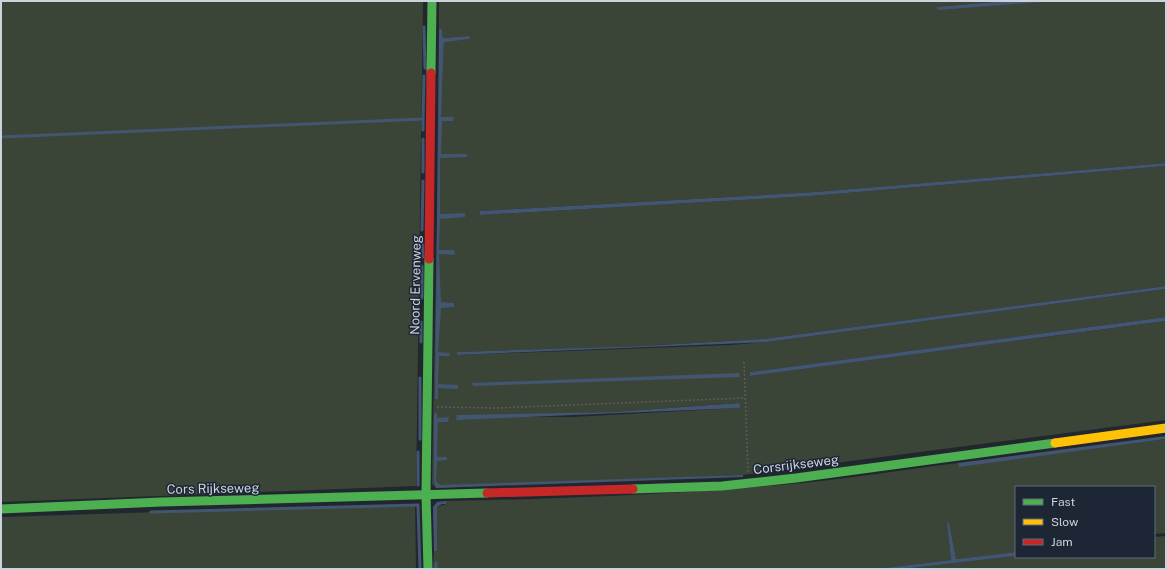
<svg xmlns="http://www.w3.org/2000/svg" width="1167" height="570" font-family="'Public Sans',sans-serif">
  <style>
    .green { fill: #3a4537; fill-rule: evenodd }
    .water { fill: #425571 }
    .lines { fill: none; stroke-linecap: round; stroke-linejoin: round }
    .stream { stroke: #425571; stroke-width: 3 }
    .path { stroke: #5b5b5b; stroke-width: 1.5; stroke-dasharray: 2 2; stroke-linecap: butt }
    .fast { stroke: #4caf50; stroke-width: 9 }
    .slow { stroke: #ffc107; stroke-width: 9 }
    .jam { stroke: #c62828; stroke-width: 9 }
    .labels { text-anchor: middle; stroke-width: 3; stroke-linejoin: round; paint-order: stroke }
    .street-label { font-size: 13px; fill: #cbd2dc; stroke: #1c2635 }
  </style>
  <rect width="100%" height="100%" fill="#22272f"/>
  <!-- green -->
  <g class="green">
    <polygon points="1,1 423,1 416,486 1,502"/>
    <path d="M439 1H1004L937 7 1053 1H1166V163L815 192 480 211V215L811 196 1166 166V286L763 339 643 346 458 352 457 355 731 345 767 342 1166 289V317L750 372 751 376 1166 321V420L743 475 436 488 432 484V479L439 117 442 91 444 41 469 39V36L443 38 442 29H439ZM738 403 739 408 572 417 457 416 613 412Z"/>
    <path d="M1166 439V533L1154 534V487H1016V552L956 559 949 523 947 524 951 560 876 569H433L434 551 437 550V507L446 504V501C565 499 684 494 802 483 855 478 906 469 958 463L959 466Z"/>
    <polygon points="415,504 416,569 1,569 1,517"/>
    <polygon points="1166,536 1166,569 903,569 1016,556 1154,557 1154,537"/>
  </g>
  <!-- water -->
  <g class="water">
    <polygon points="1004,1 1053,1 938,10 937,7"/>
    <polygon points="439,29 442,29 443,38 469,36 470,39 444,42 441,117 454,117 453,121 442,121 441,154 467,154 467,157 440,158 440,214 465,213 465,217 440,219 439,250 454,250 455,255 439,254 441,302 454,303 454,307 441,308 438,352 450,353 449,356 439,356 438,384 458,385 458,389 438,388 438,399 435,399"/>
    <polygon points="1166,163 1166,166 811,196 480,215 480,211 815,192"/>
    <polygon points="1166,286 1166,289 767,342 457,355 457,352 643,346 763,339"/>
    <polygon points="1166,317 1166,321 750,376 750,372"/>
    <polygon points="739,373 740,377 473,386 472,383"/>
    <polygon points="739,403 740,408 456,420 457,415 613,412"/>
    <polygon points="437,412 437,418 449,417 448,422 438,422 437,457 447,457 447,460 437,461 436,481 440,485 743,475 743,477 436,488 434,482 434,414"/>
    <polygon points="1166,436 1166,439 959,467 958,463"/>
    <polygon points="446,501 446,504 442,504 437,507 437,551 434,551 433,507 437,502"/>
    <polygon points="949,522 956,559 1016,552 1016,556 903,569 876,569 951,560 947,524"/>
  </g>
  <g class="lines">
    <!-- stream -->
    <g class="stream">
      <polyline points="424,27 425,68"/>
      <polyline points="423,130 423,119"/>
      <polyline points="1,137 423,119 424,76"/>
      <polyline points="423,172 423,139"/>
      <polyline points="422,230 423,181"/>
      <polyline points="422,238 423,257"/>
      <polyline points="422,266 422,298"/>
      <polyline points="421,322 421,342"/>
      <polyline points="420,378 420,439"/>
      <polyline points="418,485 418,452"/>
      <polyline points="151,512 418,505 420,569"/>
      <polyline points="436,563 436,569"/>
    </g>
    <!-- path -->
    <g class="path">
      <polyline points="744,362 748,472"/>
      <polyline points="437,407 496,408 745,398"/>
    </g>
    <!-- fast -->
    <g class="fast">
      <polyline points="431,73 432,1"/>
      <polyline points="633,489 722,486 796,478 1055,443"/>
      <polyline points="1,509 161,502 487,493"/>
      <polyline points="428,569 426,495 429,259"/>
    </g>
    <!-- slow -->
    <polyline class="slow" points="1055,443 1166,428"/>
    <!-- jam -->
    <g class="jam">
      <polyline points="429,259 431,73"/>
      <polyline points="487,493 633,489"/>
    </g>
  </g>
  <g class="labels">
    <!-- street labels -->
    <g class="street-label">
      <text transform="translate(415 285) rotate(-89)" y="5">Noord Ervenweg</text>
      <text transform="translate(796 464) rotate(-7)" y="5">Corsrijkseweg</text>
      <text transform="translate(213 488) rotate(-1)" y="5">Cors Rijkseweg</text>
    </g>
  </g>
  <!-- border -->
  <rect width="1167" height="570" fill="none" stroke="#cbd2dc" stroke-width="4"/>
  <!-- legend -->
  <rect x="1015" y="486" width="140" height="72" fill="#1c2635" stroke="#626b78"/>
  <rect x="1023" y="499" width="20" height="6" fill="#4caf50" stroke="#626b78"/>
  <text x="1051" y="506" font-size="12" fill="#cbd2dc">Fast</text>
  <rect x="1023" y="519" width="20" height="6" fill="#ffc107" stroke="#626b78"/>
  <text x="1051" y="526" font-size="12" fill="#cbd2dc">Slow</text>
  <rect x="1023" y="539" width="20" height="6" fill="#c62828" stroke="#626b78"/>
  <text x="1051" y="546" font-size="12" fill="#cbd2dc">Jam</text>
</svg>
